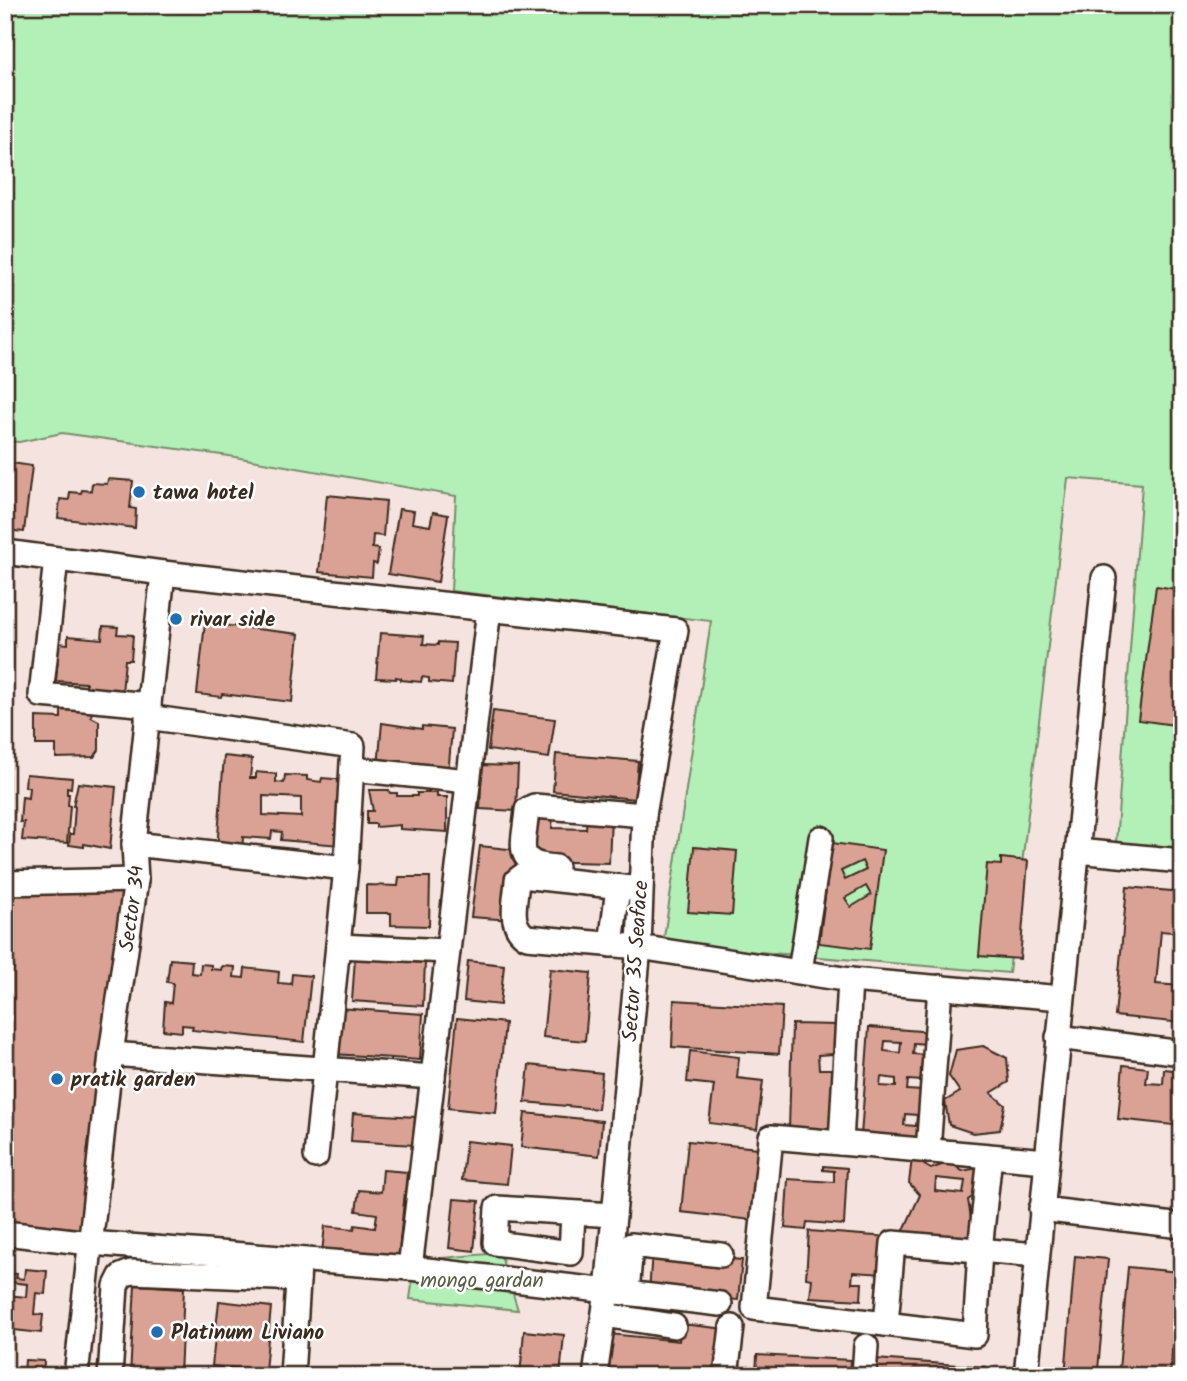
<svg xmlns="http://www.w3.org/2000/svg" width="1187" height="1381" font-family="Kalam,sans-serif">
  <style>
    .green { fill: #b2f0b7; stroke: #768d6a; stroke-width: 2 }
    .building { fill: #daa295; stroke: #3b2a1e; stroke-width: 2; fill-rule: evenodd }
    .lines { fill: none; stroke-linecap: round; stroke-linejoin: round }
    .minor-casing { stroke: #3b2a1e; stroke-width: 28 }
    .minor { stroke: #fff; stroke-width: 23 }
    .poi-dot { fill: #1f6fb2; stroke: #fff; stroke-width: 2.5 }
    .labels { text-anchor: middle; stroke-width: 5; stroke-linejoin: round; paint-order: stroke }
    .poi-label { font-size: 21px; font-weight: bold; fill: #3b2a1e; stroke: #fff; text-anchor: start }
    .street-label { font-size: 21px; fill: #3b2a1e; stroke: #fff }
    .park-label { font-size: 21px; fill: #595c44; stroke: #fff }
  </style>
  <rect width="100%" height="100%" fill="#f4e3df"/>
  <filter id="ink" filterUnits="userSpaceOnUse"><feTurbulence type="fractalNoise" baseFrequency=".0143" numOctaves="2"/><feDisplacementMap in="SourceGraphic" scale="14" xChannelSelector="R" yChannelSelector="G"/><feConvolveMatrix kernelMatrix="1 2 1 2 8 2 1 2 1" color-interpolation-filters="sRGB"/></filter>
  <g filter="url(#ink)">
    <!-- green -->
    <g class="green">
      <polygon points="5,5 1182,5 1182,848 1116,843 1142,484 1068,478 1009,973 663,944 711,621 451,591 456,496 229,456 62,433 19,442 5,441"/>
      <polygon points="417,1248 430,1259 500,1253 518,1310 410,1299"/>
    </g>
    <!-- building -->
    <g class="building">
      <polygon points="5,462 32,466 24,532 5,530"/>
      <polygon points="108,479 133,481 130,508 136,509 135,528 58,518 60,499 69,500 70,492 81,493 82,490 91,491 92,483 107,484"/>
      <polygon points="327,495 386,501 383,536 373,535 372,548 379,549 377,564 373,563 372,577 319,572"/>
      <polygon points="399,509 414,511 412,523 430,526 433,512 448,515 438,582 388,574"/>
      <polygon points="1156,586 1182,590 1182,726 1138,720"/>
      <polygon points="205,623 299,634 292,702 222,694 221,697 197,694"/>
      <polygon points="103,626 118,627 117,634 133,635 131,660 125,660 122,693 86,693 86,683 56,681 59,643 68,644 68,636 102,639"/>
      <polygon points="380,633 424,636 423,644 438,645 438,642 455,643 452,684 429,682 429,678 422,677 421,682 401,680 401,678 396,677 396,679 376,678"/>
      <polygon points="61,710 92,711 91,717 99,721 99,750 94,757 56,758 56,745 36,745 36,717 61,718"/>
      <polygon points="493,711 555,719 549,758 488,750"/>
      <polygon points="382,723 422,729 422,726 452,729 448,775 378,767"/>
      <polygon points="556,754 638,761 635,799 553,791"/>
      <path d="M224 756 252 759 250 778H256V772L276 774V782L284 783 285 775 307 776V780L321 782 322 778 345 780 340 845 281 840 282 832 272 831 271 839 243 837 242 851 217 849ZM263 796 301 798V817L263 815Z"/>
      <polygon points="482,765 518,766 516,811 480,809"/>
      <polygon points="26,774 72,778 71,788 67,787 67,794 69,794 68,805 70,806 67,843 22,840 24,822 20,822 22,797 28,798 29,787 25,787"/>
      <polygon points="78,783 116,787 110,849 84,844 84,847 69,845 70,834 73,834 75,806 73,806"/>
      <polygon points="369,790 389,790 390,793 397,793 397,796 417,796 417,793 437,793 437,797 447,797 447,832 400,829 400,825 376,827 376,824 367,824 367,811 373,811"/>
      <polygon points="535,815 553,815 552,828 586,829 587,816 611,817 609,863 533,861"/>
      <path d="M832 843 883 850 870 949 819 943ZM862 861 866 870 845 880 841 871ZM866 886 871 895 851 907 845 898Z"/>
      <polygon points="480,846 517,850 511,920 471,917"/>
      <polygon points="694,847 737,851 732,915 688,912"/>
      <polygon points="1001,858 1028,861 1020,959 979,956 987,864 1001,865"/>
      <polygon points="399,877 430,877 429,926 391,925 391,913 366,913 366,885 398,886"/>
      <polygon points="135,885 91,1238 5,1230 5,886"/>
      <polygon points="1127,887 1182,892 1182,933 1161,931 1156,984 1182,986 1182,1023 1115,1016"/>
      <polygon points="355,958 425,963 423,1006 352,1001"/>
      <polygon points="170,959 192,961 191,973 200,974 201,964 211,965 211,969 221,970 222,966 235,967 234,977 244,978 245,968 279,972 278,983 291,984 292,974 311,976 304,1042 192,1030 193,1026 182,1025 182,1032 163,1030 165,1002 171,1003 173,983 167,982"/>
      <polygon points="468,961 504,965 500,1005 464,1001"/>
      <polygon points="550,969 591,973 585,1041 543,1037"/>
      <polygon points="674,1000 782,1007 779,1054 672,1047"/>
      <polygon points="338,1008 423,1014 420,1060 335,1054"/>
      <polygon points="457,1018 505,1023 496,1113 448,1108"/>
      <path d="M792 1024 837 1025 834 1130 789 1129ZM834 1054V1069H819L818 1055Z"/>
      <path d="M869 1027 933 1032 926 1141 861 1136ZM885 1041 901 1042 900 1053 884 1051ZM914 1043 928 1044 927 1055 913 1054ZM881 1077 896 1079V1087L880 1086ZM908 1080 922 1081V1091L907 1090ZM905 1114 917 1115 916 1126 904 1125Z"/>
      <polygon points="983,1046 1007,1058 1009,1082 991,1093 1005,1105 1000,1130 973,1133 949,1125 945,1101 960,1092 949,1076 956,1050"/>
      <polygon points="690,1051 739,1057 737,1078 763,1081 757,1129 709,1123 714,1085 687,1082"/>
      <polygon points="529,1065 602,1073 598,1109 525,1102"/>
      <polygon points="1123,1065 1148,1068 1146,1083 1163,1084 1164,1069 1182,1071 1182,1126 1118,1119"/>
      <polygon points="353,1113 415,1117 414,1145 351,1141"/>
      <polygon points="525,1113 602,1121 599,1156 521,1147"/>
      <polygon points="466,1141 511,1146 507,1184 462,1180"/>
      <polygon points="688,1141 768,1149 761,1221 681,1212"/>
      <path d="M912 1158 931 1169 950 1162 962 1171 984 1167 983 1189 968 1200 975 1242 903 1232 920 1195 909 1183ZM936 1178 965 1181 963 1194 935 1191Z"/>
      <polygon points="823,1166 847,1168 844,1225 807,1222 806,1230 785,1228 788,1179 834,1182 834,1171 823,1170"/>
      <polygon points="383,1170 407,1172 398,1260 322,1252 325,1226 354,1229 355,1225 375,1228 377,1214 356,1211 359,1190 381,1192"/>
      <polygon points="454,1199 479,1201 474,1251 449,1248"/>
      <polygon points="809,1231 888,1237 885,1274 853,1272 852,1283 862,1283 861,1300 810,1297 812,1279 806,1278"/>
      <polygon points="652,1252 742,1260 738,1300 649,1292"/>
      <polygon points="1075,1256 1108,1259 1098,1370 1119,1372 1119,1376 1065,1376"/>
      <polygon points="1128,1267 1179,1272 1170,1375 1119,1370"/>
      <path d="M25 1269 47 1271 45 1294 36 1293 34 1314 43 1315 41 1333 5 1329V1273L17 1274 16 1278 24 1279ZM8 1282 27 1284 26 1297 7 1295Z"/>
      <polygon points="135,1285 184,1288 180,1376 130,1376"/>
      <polygon points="219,1301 271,1307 265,1371 212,1366"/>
      <polygon points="681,1324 726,1329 722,1376 606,1376 610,1334 679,1341"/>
      <polygon points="524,1331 564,1335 560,1376 520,1376"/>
      <polygon points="757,1355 850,1360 849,1376 756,1376"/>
      <polygon points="875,1359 985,1367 984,1376 873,1376"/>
      <polygon points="25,1360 44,1361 43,1376 5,1376 5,1372 24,1373"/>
    </g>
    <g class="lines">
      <defs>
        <g id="minor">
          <polyline points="5,552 163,573 676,630 644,815 639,947 607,1291 595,1376"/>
          <polyline points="56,559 41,695 149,705"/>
          <polyline points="352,769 468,781"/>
          <polyline points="134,844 346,868 353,746 147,717"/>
          <polyline points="1077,851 1182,861"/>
          <path d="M556 867C512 864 524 846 527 810L534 806 644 815"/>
          <polyline points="5,883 136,880"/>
          <path d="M640 889 522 876 517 880C516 901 507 925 527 937L639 947 850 980 1062 998"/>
          <polyline points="611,945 618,887"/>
          <polyline points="338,946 448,951"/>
          <polyline points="800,971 821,838"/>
          <polyline points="1058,1037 1182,1053"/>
          <polyline points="111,1054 433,1077"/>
          <polyline points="841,1143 850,980"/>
          <polyline points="928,1151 940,987"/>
          <polyline points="316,1156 346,868"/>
          <polyline points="990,1156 980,1250 975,1335 754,1308 771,1137 990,1156 1046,1161"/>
          <polyline points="1041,1209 1182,1226"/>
          <polyline points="573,1213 571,1253 495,1243 497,1208 614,1215"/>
          <polyline points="5,1233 90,1243 410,1268 720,1304"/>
          <polyline points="410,1268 489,609"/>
          <polyline points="627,1293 631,1245 721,1255"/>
          <polyline points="604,1315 674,1326"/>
          <polyline points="886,1324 893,1243 1037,1255"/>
          <path id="s1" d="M76 1376 111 1054 136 880 134 844 163 573"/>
          <polyline points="110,1376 116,1286 121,1276 131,1272 298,1279"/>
          <polyline points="292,1376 299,1266"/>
          <polyline points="726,1376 732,1327"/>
          <polyline points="864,1376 866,1346"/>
          <polyline points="1026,1376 1104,578"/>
          <polyline points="1182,1376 1182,1374"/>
        </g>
      </defs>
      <!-- minor casing -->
      <use href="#minor" class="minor-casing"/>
      <!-- minor -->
      <use href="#minor" class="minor"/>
    </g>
  </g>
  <!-- markers -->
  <g class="poi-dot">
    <circle cx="139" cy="492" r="7"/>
    <circle cx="176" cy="619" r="7"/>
    <circle cx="57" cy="1079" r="7"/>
    <circle cx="157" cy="1332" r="7"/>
  </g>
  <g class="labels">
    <!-- poi labels -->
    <g class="poi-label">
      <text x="153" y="499">tawa hotel</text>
      <text x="190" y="626">rivar side</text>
      <text x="71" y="1086">pratik garden</text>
      <text x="171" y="1339">Platinum Liviano</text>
    </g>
    <!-- street labels -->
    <g class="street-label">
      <text dy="7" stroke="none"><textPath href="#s1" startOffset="471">Sector 34</textPath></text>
      <text transform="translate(635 961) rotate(-86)" y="7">Sector 35 Seaface</text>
    </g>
    <!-- park labels -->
    <g class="park-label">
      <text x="482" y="1287">mongo gardan</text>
    </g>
  </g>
  <!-- margin -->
  <rect width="1187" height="1381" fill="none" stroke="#fff" stroke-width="28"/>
  <rect x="14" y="14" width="1159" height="1353" fill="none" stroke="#3b2a1e" stroke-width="2.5" filter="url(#ink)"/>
</svg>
